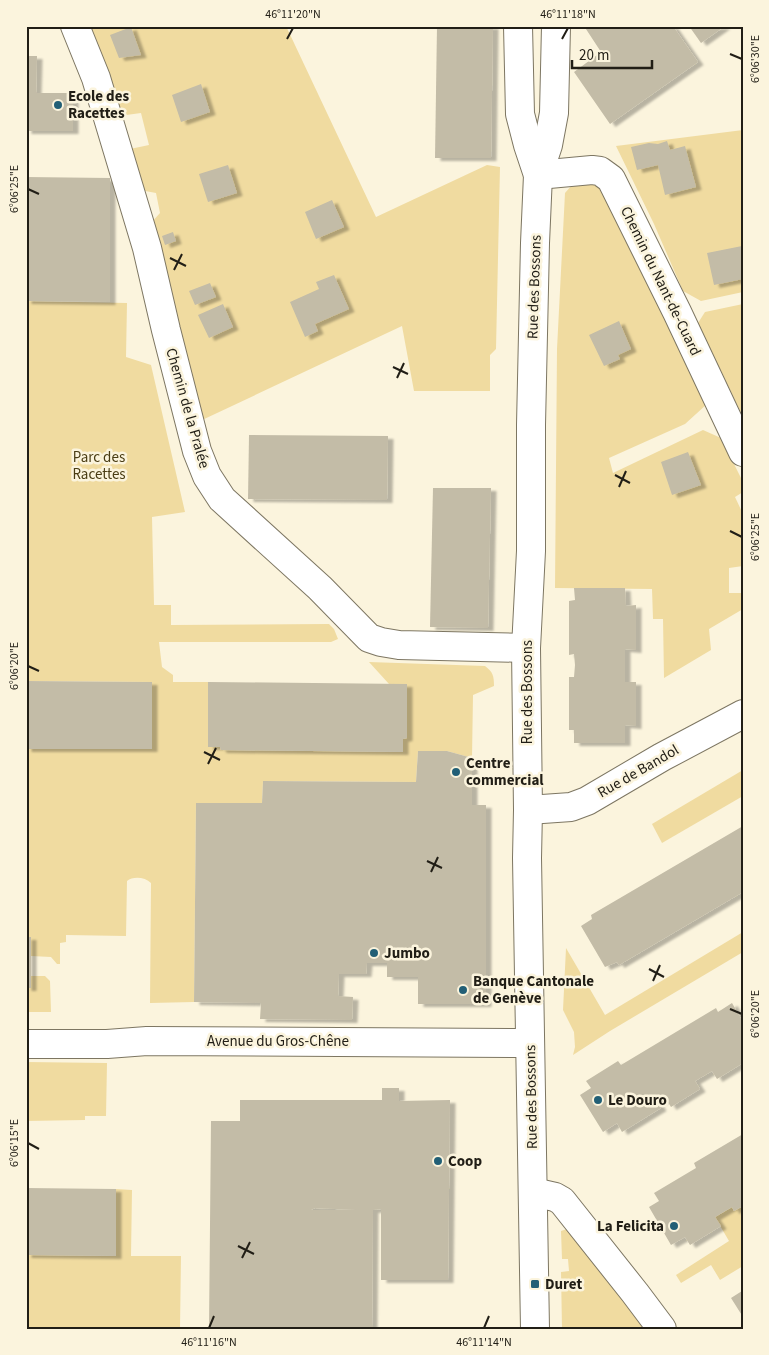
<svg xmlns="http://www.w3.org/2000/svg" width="769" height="1355" font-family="'Source Sans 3',sans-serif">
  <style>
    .green { fill: #f0dba0 }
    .building { fill: #c3bca7; fill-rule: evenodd; filter: url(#shadow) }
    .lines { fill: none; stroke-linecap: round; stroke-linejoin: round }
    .minor-casing { stroke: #7d7662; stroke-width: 30 }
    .minor { stroke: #fff; stroke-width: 28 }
    .ticks { fill: none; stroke: #211e16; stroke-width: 2 }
    .poi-dot { fill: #225f76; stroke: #fbf4dd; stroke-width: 2 }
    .labels { text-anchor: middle; stroke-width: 5; stroke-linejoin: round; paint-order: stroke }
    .poi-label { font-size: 15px; font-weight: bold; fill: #211e16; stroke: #fbf4dd; text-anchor: start }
    .street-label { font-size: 15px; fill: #211e16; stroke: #fbf4dd }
    .park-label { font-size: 15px; fill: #4a3d14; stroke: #fbf4dd }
    .neatline { fill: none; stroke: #211e16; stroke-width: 2 }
    .ticks-label { font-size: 12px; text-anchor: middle; fill: #211e16 }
  </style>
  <defs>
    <filter id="shadow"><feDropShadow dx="5.5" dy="3" stdDeviation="1" flood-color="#0004"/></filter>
  </defs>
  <rect width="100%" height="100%" fill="#fbf4dd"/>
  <!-- green -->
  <g class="green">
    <polygon points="88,26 286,26 376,217 487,165 500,167 496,349 490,355 490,391 414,391 402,326 200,421 150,224 160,213 156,193 140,190 130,149 149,145 141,113 119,116"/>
    <polygon points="743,130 743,292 701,301 683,291 654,224 616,146"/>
    <polygon points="583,182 597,185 608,194 707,404 685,424 609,458 613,473 703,430 721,438 743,482 743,492 735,497 743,514 743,566 729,568 729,593 743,593 743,609 709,629 711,650 664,678 663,619 653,619 652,589 555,588 557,349 565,193 572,185"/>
    <path d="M26 301 127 303 126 357 151 365 185 512 152 517 154 605H171V625L329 624 334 629 338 639 331 642H159L162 667 173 675V682H208V746L220 747 221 750 403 752V739L407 738 389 684 369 662 485 666C493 672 494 676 494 686L473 695 472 758 447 751H418L416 782 263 781 262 803H196L194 1002 150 1003 151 883C145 877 133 876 127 881L126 936 66 935V942L60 943V964H57L51 957 31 956V937H26V749H152V682L26 681Z"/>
    <polygon points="743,304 743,417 698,323 705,312"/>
    <polygon points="743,770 743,796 662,843 652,824"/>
    <polygon points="743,932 743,952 610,1031 573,1055 575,1047 574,1032 563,1010 566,948 605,1015"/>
    <polygon points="31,976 45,976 50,981 51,1012 26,1012 27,988 31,988"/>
    <polygon points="26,1062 107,1063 106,1116 85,1116 85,1120 26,1121"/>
    <polygon points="116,1189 132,1190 131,1256 181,1256 180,1329 26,1329 26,1255 116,1256"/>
    <polygon points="743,1206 743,1266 720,1280 711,1265 681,1283 676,1275 729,1241 715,1217 732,1207 734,1211"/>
    <polygon points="570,1228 648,1329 562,1329 561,1272 569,1271 568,1259 562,1259 561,1231"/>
  </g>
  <!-- building -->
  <g class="building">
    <polygon points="437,26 493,26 491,158 435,158"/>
    <polygon points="584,26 673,26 698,62 610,124 574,72 601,52"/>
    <polygon points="689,26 725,26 701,43"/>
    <polygon points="131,27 141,55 119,58 110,35"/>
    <polygon points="26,56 37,56 36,93 73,93 73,131 26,131"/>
    <polygon points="201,84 210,112 181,122 172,95"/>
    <polygon points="667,141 670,150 685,146 696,187 665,195 658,165 637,170 631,147 649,143 658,144"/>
    <polygon points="228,165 237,193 208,202 199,174"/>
    <polygon points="26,177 110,178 110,302 26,301"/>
    <polygon points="332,200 344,227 316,239 305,212"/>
    <polygon points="173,232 176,241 165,245 162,236"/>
    <polygon points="742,246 743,279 714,285 707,253"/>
    <polygon points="334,275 349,309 315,324 318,331 305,337 290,302 319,289 316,282"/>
    <polygon points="210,283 216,297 195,305 189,291"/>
    <polygon points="223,304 233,327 209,338 198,315"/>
    <polygon points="619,321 631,349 618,355 620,359 604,366 589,335"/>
    <polygon points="249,435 388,436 387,500 248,499"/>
    <polygon points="688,452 701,485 672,495 661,462"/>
    <polygon points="433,488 491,488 488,628 430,627"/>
    <polygon points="574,588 625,588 626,606 636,605 636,650 625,649 625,682 636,682 636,726 625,725 625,743 574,743 574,730 569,730 569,677 574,677 575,665 574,654 569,655 569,601 575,600"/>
    <polygon points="26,681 152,682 152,749 26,749"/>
    <polygon points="208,682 407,684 407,738 403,739 403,752 221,750 220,747 208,747"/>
    <polygon points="418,751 447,751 472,758 472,805 486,805 486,1004 418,1004 418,977 387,977 387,963 367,963 366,974 339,974 338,996 353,997 352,1020 260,1019 261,1003 194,1002 196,803 262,803 263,781 416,782"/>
    <polygon points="743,826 743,892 619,965 617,962 605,967 581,926 592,919 591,915"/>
    <rect x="26" y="937" width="5" height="51"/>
    <polygon points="732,1003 743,1022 743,1063 717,1079 712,1071 695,1081 700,1089 671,1107 666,1099 658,1103 661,1108 622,1132 617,1123 603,1132 580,1095 591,1088 586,1081 618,1061 621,1065 716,1008 718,1012"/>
    <path d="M382 1088H399V1101L450 1100 448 1280H381V1209L373 1210 372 1329H209L211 1121H240V1100H382ZM315 1208 356 1210H311Z"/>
    <polygon points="743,1134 743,1206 734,1211 732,1207 715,1217 721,1226 690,1245 685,1237 671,1245 649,1207 659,1201 654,1193 696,1168 694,1163"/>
    <polygon points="26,1188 116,1189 116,1256 26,1255"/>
    <polygon points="743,1287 743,1317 731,1298 742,1291 741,1288"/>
  </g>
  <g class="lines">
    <defs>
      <g id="minor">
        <polyline points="75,26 96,78 147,248 166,330 197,451 207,476 222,499 320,588 369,638 381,642 399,645 526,648"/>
        <polyline points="518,26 520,114 528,145 538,175"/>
        <polyline points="538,175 592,170 600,171 611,179 677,312 743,452"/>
        <polyline points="528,810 571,807 587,801 662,757 743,714"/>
        <polyline points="26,1044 107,1044 147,1041 530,1043"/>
        <polyline points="533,1192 555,1197 562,1201 635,1293 662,1329"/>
        <polyline points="535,1329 527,858 528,810 526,648 531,551 531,425 535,243 538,175 548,145 554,113 556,26"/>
      </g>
    </defs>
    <!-- minor casing -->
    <use href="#minor" class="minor-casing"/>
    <!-- minor -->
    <use href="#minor" class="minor"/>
  </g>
  <!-- ticks -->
  <path class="ticks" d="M287 39 293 28M562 39 568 28M730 54 742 59M28 189 39 194M170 258 186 266M174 270 182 254M393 367 408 374M397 378 404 363M615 475 630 483M619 487 626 471M730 531 742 537M28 666 39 671M204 752 220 760M208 764 216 748M427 861 442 868M431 872 438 857M649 969 664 977M653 981 660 965M730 1009 742 1014M28 1143 39 1149M238 1246 254 1254M242 1258 250 1242M209 1328 214 1316M484 1328 489 1316"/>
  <!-- markers -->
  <g class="poi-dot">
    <circle cx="58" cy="105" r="5"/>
    <circle cx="456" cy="772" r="5"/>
    <circle cx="374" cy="953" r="5"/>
    <circle cx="463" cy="990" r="5"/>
    <circle cx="598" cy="1100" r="5"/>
    <circle cx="438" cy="1161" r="5"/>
    <circle cx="674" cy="1226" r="5"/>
    <rect x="530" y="1279" width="10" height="10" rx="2.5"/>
  </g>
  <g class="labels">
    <!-- poi labels -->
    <g class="poi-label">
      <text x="68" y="101">Ecole des<tspan x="68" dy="17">Racettes</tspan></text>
      <text x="466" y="768">Centre<tspan x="466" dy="17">commercial</tspan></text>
      <text x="384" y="958">Jumbo</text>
      <text x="473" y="986">Banque Cantonale<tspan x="473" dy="17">de Genève</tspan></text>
      <text x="608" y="1105">Le Douro</text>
      <text x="448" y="1166">Coop</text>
      <text x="664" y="1231" text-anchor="end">La Felicita</text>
      <text x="545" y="1289">Duret</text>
    </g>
    <!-- street labels -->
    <g class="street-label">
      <text transform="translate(661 281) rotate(64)" y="5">Chemin du Nant-de-Cuard</text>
      <text transform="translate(534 287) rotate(-88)" y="5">Rue des Bossons</text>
      <text transform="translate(188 408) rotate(74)" y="5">Chemin de la Pralée</text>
      <text transform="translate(527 692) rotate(-90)" y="5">Rue des Bossons</text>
      <text transform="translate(638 771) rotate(-30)" y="5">Rue de Bandol</text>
      <text x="278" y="1046">Avenue du Gros-Chêne</text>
      <text transform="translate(531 1097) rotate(-91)" y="5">Rue des Bossons</text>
    </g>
    <!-- park labels -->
    <g class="park-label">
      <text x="99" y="462">Parc des<tspan x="99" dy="17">Racettes</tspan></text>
    </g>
  </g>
  <!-- border -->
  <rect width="769" height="1355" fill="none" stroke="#fbf4dd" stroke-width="55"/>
  <!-- scale -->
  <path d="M572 60v8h80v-8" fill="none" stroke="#211e16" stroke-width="2.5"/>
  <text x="579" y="60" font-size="15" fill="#211e16" stroke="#fbf4dd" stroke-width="4" paint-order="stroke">20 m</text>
  <rect x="28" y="28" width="714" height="1300" class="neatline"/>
  <g class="ticks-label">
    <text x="293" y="18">46°11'20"N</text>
    <text x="568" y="18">46°11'18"N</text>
    <text transform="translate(755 59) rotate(-90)" y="4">6°06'30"E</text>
    <text transform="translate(14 189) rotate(-90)" y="4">6°06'25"E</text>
    <text transform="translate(755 537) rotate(-90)" y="4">6°06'25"E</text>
    <text transform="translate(14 666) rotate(-90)" y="4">6°06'20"E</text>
    <text transform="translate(755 1014) rotate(-90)" y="4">6°06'20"E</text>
    <text transform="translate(14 1143) rotate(-90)" y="4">6°06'15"E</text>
    <text x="209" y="1346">46°11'16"N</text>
    <text x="484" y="1346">46°11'14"N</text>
  </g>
</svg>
